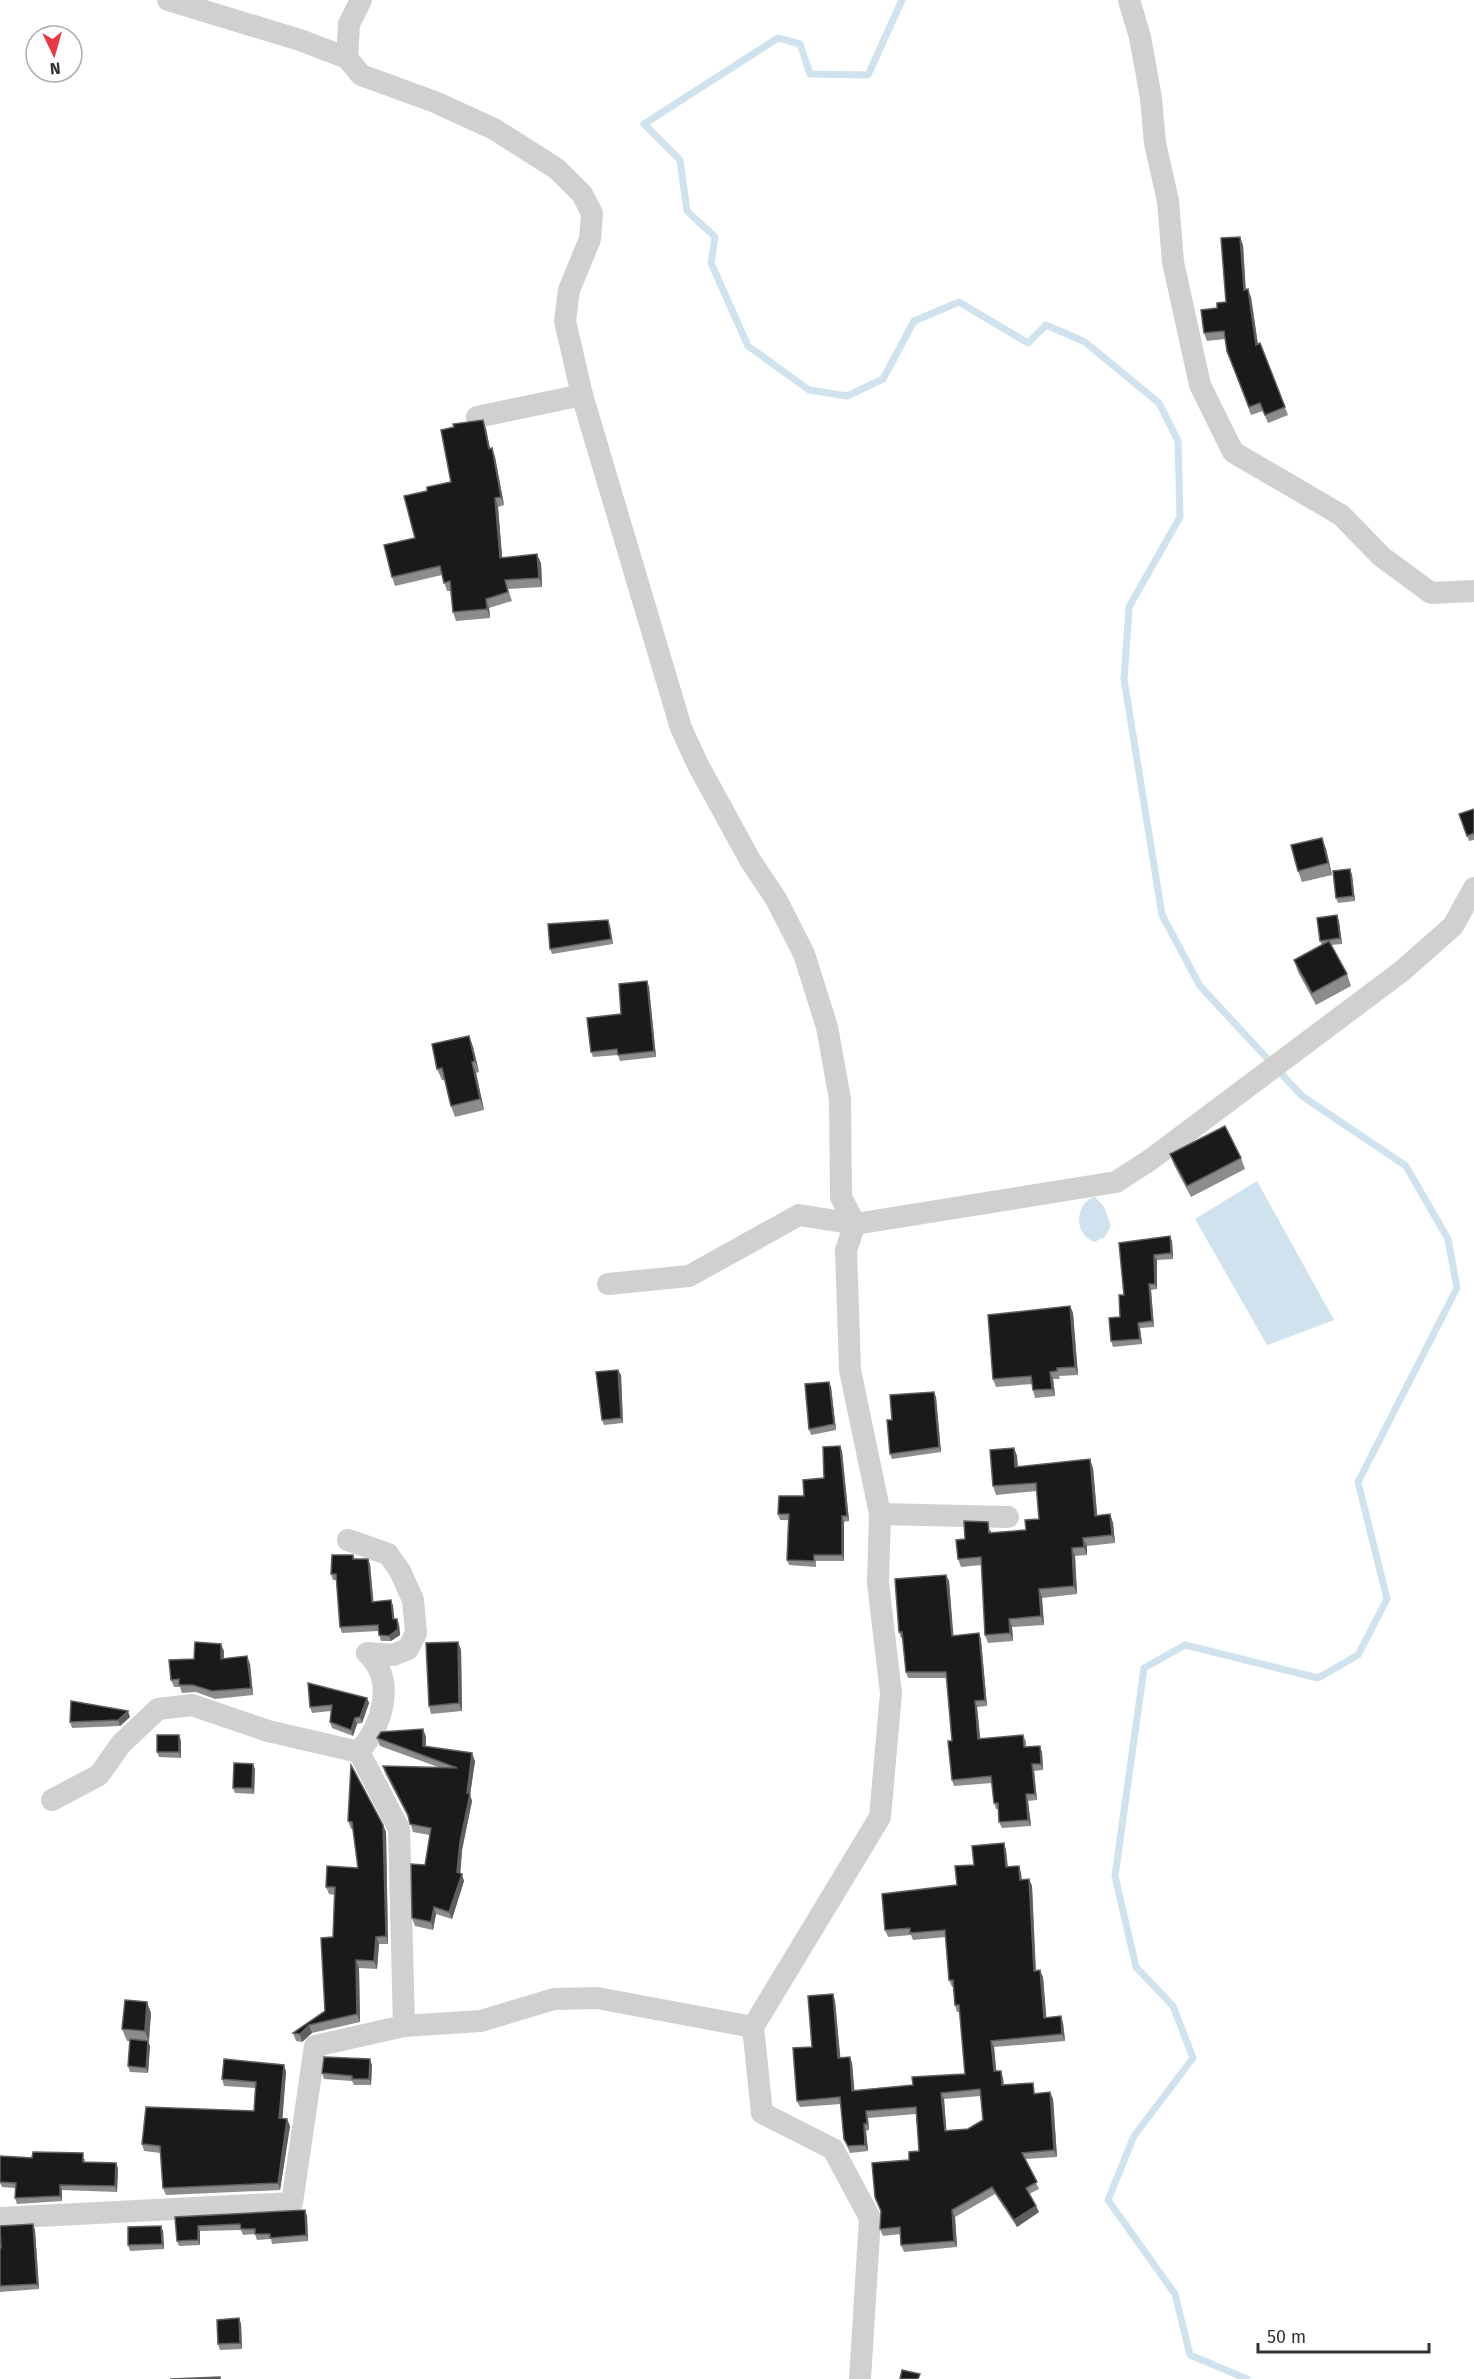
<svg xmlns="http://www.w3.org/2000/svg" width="1474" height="2379" font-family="'Fira Sans',sans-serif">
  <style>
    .water { fill: #cfe2ee }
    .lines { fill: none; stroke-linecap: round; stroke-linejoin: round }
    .stream { stroke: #cfe2ee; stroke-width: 7 }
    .minor { stroke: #d0d0d0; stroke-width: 22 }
    .wall { fill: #8c8c8c; fill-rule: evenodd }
    .shaded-wall { fill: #5f5f5f }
    .building { fill: #1a1a1a; stroke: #5f5f5f; stroke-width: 1.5; fill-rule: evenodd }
  </style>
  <rect width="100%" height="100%" fill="#fff"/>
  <!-- water -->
  <g class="water">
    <polygon points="1257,1181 1334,1320 1267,1345 1195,1219"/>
    <path d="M1095 1197 1104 1207 1111 1226 1105 1237 1094 1242C1090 1240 1085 1237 1083 1233 1075 1221 1080 1200 1095 1197Z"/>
  </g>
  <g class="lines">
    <!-- stream -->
    <polyline class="stream" points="902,0 868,75 810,74 800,44 778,38 644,124 680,160 687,211 715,237 711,263 748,346 809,390 847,396 883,379 914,321 959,302 1028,343 1046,325 1085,342 1159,403 1178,441 1180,517 1129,607 1124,679 1162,915 1200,986 1302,1096 1406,1166 1448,1239 1457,1288 1358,1482 1387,1599 1358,1655 1318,1678 1185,1645 1144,1668 1115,1876 1136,1967 1173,2006 1193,2058 1134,2136 1108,2200 1175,2294 1190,2355 1247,2379"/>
    <!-- minor -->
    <g class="minor">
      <polyline points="168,0 300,40 347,58 361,75 435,102 494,129 557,169 582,194 592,213 590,239 569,290 565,321 582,395 681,728 698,765 750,860 776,899 804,954 827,1027 840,1099 841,1197 855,1224 846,1250 850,1370 880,1514 878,1583 891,1693 880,1817 753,2027 762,2113 833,2149 870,2218 860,2379"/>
      <polyline points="1129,0 1140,37 1151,98 1155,143 1168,201 1173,262 1200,385 1233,452 1341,515 1382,557 1431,593 1474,591"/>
      <polyline points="347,58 349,24 361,0"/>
      <polyline points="477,417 582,395"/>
      <polyline points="608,1284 689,1276 799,1215 855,1224 1116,1182 1150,1160 1402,971 1453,926 1474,888"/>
      <polyline points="880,1514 1008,1517"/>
      <path d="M348 1540 388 1554 400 1571 413 1600 416 1633 408 1649 393 1655 367 1653C397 1681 382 1725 359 1752"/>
      <polyline points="52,1800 99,1775 121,1744 158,1709 192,1705 268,1731 359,1752 399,1829 404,2026"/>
      <polyline points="0,2218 292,2203 315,2046 404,2026 481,2021 554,1999 597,1998 753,2027"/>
    </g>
  </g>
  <!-- wall -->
  <g class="wall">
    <polygon points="1243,245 1246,290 1251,297 1258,344 1260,343 1288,415 1268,423 1263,411 1251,415 1227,351 1225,339 1207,341 1204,333 1217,308 1226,302"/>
    <polygon points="483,420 486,429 490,449 492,448 495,457 504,505 498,507 502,558 541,563 542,587 508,589 512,601 489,608 490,618 456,621 453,612 451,591 447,591 442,575 395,586 392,577 415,538 451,482"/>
    <polygon points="1474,809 1474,840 1469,841 1459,814"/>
    <polygon points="1322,838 1326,849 1332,875 1302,882 1298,871"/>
    <polygon points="1350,869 1352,875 1355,901 1338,903 1336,898"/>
    <polygon points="1339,921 1342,944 1331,945 1347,974 1351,986 1316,1005 1298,972 1294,960 1322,945 1320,941"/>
    <polygon points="610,926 613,944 552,954 550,949"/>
    <polygon points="647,981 649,987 656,1057 620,1061 618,1055 593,1057 591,1052"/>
    <polygon points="469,1036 473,1047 479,1072 476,1073 484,1110 455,1117 451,1106 445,1080 442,1080 437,1069"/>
    <polygon points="1170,1154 1241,1158 1245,1169 1191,1197 1174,1165"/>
    <polygon points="1172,1241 1173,1259 1157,1260 1157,1289 1151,1290 1154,1327 1140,1328 1142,1344 1113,1347 1111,1341 1120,1317 1124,1295 1119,1243"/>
    <polygon points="1070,1306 1073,1313 1078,1375 1059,1376 1060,1379 1053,1379 1055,1396 1035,1398 1033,1390 1032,1384 996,1387 993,1379"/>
    <polygon points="618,1370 621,1375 623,1423 604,1425 602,1420"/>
    <polygon points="829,1382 831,1387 836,1430 811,1435 809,1429"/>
    <polygon points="936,1397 941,1452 892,1459 890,1454 892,1420"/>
    <polygon points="840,1446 842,1451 849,1521 844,1522 844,1561 816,1561 816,1567 789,1565 787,1560 788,1520 780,1520 778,1514 804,1496 824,1478"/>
    <polygon points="1014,1448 1017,1456 1018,1466 1093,1468 1097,1515 1110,1514 1113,1523 1115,1543 1087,1546 1087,1555 1075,1556 1077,1594 1042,1598 1044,1625 1012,1627 1013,1641 988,1643 985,1635 981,1565 961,1567 958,1559 965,1539 991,1530 991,1533 1026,1530 1039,1519 1037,1491 996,1495 993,1486"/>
    <polygon points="353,1555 355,1559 370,1564 373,1602 391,1600 393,1606 394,1619 399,1624 400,1635 391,1641 381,1641 378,1631 342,1633 340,1627 336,1580 333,1580 331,1574"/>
    <polygon points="946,1575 949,1581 953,1636 979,1633 981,1640 987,1706 977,1707 980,1739 1023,1735 1026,1741 1026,1747 1042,1752 1043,1770 1034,1771 1037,1800 1028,1801 1031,1826 1002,1828 999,1822 998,1809 996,1809 994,1803 992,1783 954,1786 952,1780 952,1741 947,1678 908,1678 906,1672 903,1638 901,1638 899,1632"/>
    <polygon points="458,1642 461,1650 462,1711 431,1714 429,1706"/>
    <polygon points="224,1651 224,1658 250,1664 253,1695 215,1699 196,1692 182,1693 180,1687 174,1687 171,1680 194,1659"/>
    <polygon points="367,1698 369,1703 362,1723 357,1724 353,1736 332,1728 330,1722 331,1711 312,1713 310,1707"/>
    <polygon points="130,1717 120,1726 72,1728 70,1722"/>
    <polygon points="423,1729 426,1737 426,1747 475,1761 470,1795 472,1801 462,1850 460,1873 464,1881 452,1919 436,1914 433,1930 415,1926 412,1918 425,1865 430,1835 413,1832 409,1819 385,1773 383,1766 438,1767 380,1746 377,1738"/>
    <polygon points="179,1735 181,1741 181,1758 159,1757 157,1752"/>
    <polygon points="351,1765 386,1832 388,1944 379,1944 377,1969 359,1968 360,2022 312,2033 302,2042 296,2041 293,2033 325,2011 333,1937 334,1895 329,1894 326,1887 358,1868 353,1829 351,1829 348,1821"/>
    <polygon points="255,1769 254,1794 235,1793 233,1788"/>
    <path d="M1006 1850 1008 1867 1021 1873 1022 1880 1029 1879 1032 1886 1036 1971 1043 1977 1046 2018 1061 2016 1063 2023 1065 2041 994 2047 996 2071 1003 2078 1004 2085 1033 2083 1035 2093 1050 2092 1053 2099 1057 2157 1025 2159 1039 2189 1029 2194 1039 2212 1017 2227 995 2194 955 2217 957 2247 904 2252 901 2245 900 2234 883 2236 880 2229 909 2160 919 2151 916 2114 868 2118 869 2130 866 2131 868 2151 850 2153 844 2139 841 2104 800 2107 797 2101 812 2047 833 1994 835 2001 840 2058 850 2057 852 2063 854 2090 913 2085 965 2074 960 2012H957L955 2005 953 1987H952L949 1980 946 1937 913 1940 911 1935 888 1937 885 1930 957 1885 974 1865ZM981 2096 983 2120 968 2129 946 2130 944 2099Z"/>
    <polygon points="151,2013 148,2042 150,2046 148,2073 130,2072 128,2066 130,2041 127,2041 122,2029"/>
    <polygon points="284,2065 286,2072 282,2118 287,2119 290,2126 280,2190 166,2195 163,2188 161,2153 144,2151 142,2144 254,2111 255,2088 224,2086 222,2079"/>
    <polygon points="372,2065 371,2085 354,2085 352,2081 324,2079 322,2073"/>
    <polygon points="0,2156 85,2159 85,2162 118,2168 117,2192 62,2190 62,2201 17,2204 15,2198 15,2188 2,2187 0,2183"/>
    <polygon points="305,2210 307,2216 308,2241 272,2244 271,2239 257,2240 255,2234 243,2235 241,2230 200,2231 200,2245 179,2246 177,2241 175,2217"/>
    <polygon points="33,2224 35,2230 39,2289 0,2292 0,2248"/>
    <polygon points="163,2231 164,2249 130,2251 128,2245"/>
    <polygon points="239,2318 241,2324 242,2349 220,2350 218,2344"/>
  </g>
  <!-- shaded-wall -->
  <g class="shaded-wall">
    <polygon points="1240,237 1243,245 1246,298 1244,290"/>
    <polygon points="1248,289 1251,297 1259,353 1256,345"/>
    <polygon points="483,420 486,429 492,458 489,449"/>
    <polygon points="492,448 495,457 504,505 501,497"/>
    <polygon points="495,498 498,507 503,567 500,558"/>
    <polygon points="537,554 541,563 542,587 539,578"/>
    <polygon points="486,599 489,608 490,618 487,609"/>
    <polygon points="1322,838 1326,849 1332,875 1328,863"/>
    <polygon points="1350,869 1352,875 1355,901 1353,896"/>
    <polygon points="1337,915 1339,921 1342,944 1340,938"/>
    <polygon points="608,920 610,926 613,944 611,939"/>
    <polygon points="647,981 649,987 656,1057 654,1051"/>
    <polygon points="469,1036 473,1047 479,1072 475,1061"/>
    <polygon points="472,1062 476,1073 484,1110 480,1099"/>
    <polygon points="1170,1236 1172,1241 1173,1259 1171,1253"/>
    <polygon points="1154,1255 1157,1260 1157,1289 1155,1284"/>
    <polygon points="1149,1284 1151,1290 1154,1327 1152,1321"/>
    <polygon points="1070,1306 1073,1313 1078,1375 1075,1367"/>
    <polygon points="1138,1323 1140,1328 1142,1344 1140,1339"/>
    <polygon points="618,1370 621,1375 623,1423 621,1418"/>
    <polygon points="1050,1372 1053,1379 1055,1396 1052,1389"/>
    <polygon points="829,1382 831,1387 836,1430 834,1424"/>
    <polygon points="934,1392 936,1397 941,1452 939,1447"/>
    <polygon points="840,1446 842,1451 849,1521 847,1516"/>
    <polygon points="1014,1448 1017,1456 1018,1475 1015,1467"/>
    <polygon points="1090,1459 1093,1468 1098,1524 1095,1516"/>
    <polygon points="1110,1514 1113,1523 1115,1543 1112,1535"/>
    <polygon points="842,1516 844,1522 844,1561 842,1555"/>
    <polygon points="1083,1538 1087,1546 1087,1555 1084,1547"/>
    <polygon points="1072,1548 1075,1556 1077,1594 1074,1586"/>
    <polygon points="368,1559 370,1564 374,1607 372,1602"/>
    <polygon points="946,1575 949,1581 954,1642 952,1636"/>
    <polygon points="1039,1589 1042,1598 1044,1625 1041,1616"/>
    <polygon points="391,1600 393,1606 395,1625 393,1619"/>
    <polygon points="397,1619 399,1624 400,1635 391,1641 389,1636"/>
    <polygon points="1009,1619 1012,1627 1013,1641 1010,1633"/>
    <polygon points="979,1633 981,1640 987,1706 985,1700"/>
    <polygon points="458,1642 461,1650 462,1711 459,1703"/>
    <polygon points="221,1644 224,1651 223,1666 221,1659"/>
    <polygon points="247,1656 250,1664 253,1695 251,1688"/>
    <polygon points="367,1698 369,1703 362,1723 360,1717"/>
    <polygon points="975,1701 977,1707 981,1745 978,1739"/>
    <polygon points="128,1711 130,1717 120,1726 118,1720"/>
    <polygon points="355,1718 357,1724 353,1736 351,1730"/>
    <polygon points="423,1729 426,1737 425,1754 423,1746"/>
    <polygon points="179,1735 181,1741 181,1758 179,1752"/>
    <polygon points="1040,1746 1042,1752 1043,1770 1041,1764"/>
    <polygon points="472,1753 475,1761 470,1795 472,1801 462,1850 460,1878 462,1874 464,1881 452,1919 449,1912 457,1872 460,1842"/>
    <polygon points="253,1764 255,1769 254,1794 252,1788"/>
    <polygon points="1032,1764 1034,1771 1037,1800 1035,1794"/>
    <polygon points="1026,1794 1028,1801 1031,1826 1028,1820"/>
    <polygon points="383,1825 386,1832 388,1944 386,1936"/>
    <polygon points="1004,1843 1006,1850 1008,1874 1006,1867"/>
    <polygon points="1019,1866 1021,1873 1022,1887 1020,1880"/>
    <polygon points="1029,1879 1032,1886 1036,1978 1034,1971"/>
    <polygon points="434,1907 436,1914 433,1930 431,1922"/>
    <polygon points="376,1937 379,1944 377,1969 374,1961"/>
    <polygon points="356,1960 359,1968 360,2022 357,2014"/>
    <polygon points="1040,1970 1043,1977 1047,2024 1044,2018"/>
    <polygon points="833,1994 835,2001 841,2064 838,2058"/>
    <polygon points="147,2002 151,2013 149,2042 145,2031"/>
    <polygon points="1061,2016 1063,2023 1065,2041 1062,2034"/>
    <polygon points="309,2025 312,2033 302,2042 300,2034"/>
    <polygon points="148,2041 150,2046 148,2073 146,2068"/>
    <polygon points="991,2041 994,2047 997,2078 994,2071"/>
    <polygon points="850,2057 852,2063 855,2097 852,2091"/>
    <polygon points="370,2059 372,2065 371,2085 369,2079"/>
    <polygon points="284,2065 286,2072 282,2125 279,2118"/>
    <polygon points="1001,2071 1003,2078 1004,2092 1002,2085"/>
    <polygon points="1050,2092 1053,2099 1057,2157 1054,2150"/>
    <polygon points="941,2093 944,2099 947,2137 945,2131"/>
    <polygon points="866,2111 868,2118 869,2130 867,2124"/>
    <polygon points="287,2119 290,2126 280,2190 278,2183"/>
    <polygon points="864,2124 866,2131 868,2151 865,2145"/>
    <polygon points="116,2163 118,2168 117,2192 115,2186"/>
    <polygon points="60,2185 62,2190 62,2201 60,2196"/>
    <polygon points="1036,2206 1039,2212 1017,2227 1014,2220"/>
    <polygon points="305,2210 307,2216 308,2241 306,2235"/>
    <polygon points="952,2210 955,2217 957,2247 954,2241"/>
    <polygon points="33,2224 35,2230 39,2289 37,2284"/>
    <polygon points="161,2226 163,2231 164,2249 162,2244"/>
    <polygon points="198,2226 200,2231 200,2245 198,2240"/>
    <polygon points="239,2318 241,2324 242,2349 240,2343"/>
  </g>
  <!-- building -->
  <g class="building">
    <polygon points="1240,237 1244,290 1248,289 1256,345 1260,343 1285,407 1265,415 1260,403 1249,407 1227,351 1224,331 1204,333 1201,310 1217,308 1217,303 1226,302 1221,238"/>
    <polygon points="483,420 489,449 492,448 501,497 495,498 500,558 537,554 539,578 505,580 508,592 486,599 487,609 453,612 450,581 444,583 440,566 392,577 384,545 415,538 404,496 427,491 427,487 451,482 441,430 454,427 453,424"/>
    <polygon points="1474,809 1474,833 1467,836 1459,814"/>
    <polygon points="1322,838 1328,863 1298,871 1291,845"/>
    <polygon points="1350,869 1353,896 1336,898 1333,871"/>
    <polygon points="1337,915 1340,938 1320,941 1317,918"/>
    <polygon points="608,920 611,939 550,949 548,924"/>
    <polygon points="1329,941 1347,974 1312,993 1294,960"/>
    <polygon points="647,981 654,1051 618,1055 617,1049 591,1052 587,1018 621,1014 619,984"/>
    <polygon points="469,1036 475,1061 472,1062 480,1099 451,1106 442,1068 437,1069 432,1044"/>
    <polygon points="1225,1126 1241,1158 1187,1186 1170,1154"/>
    <polygon points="1170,1236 1171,1253 1154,1255 1155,1284 1149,1284 1152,1321 1138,1323 1140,1339 1111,1341 1109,1318 1120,1317 1119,1295 1124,1295 1119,1243"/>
    <polygon points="1070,1306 1075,1367 1057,1368 1057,1371 1050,1372 1052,1389 1033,1390 1031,1376 993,1379 988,1315"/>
    <polygon points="618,1370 621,1418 602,1420 596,1372"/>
    <polygon points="829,1382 834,1424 809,1429 805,1384"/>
    <polygon points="934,1392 939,1447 890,1454 887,1420 892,1420 890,1395"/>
    <polygon points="840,1446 847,1516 842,1516 842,1555 814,1555 814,1561 787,1560 789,1514 778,1514 779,1496 804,1496 803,1480 824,1478 823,1447"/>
    <polygon points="1014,1448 1015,1467 1090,1459 1095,1516 1110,1514 1112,1535 1083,1538 1084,1547 1072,1548 1074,1586 1039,1589 1041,1616 1009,1619 1010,1633 985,1635 981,1557 958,1559 956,1540 965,1539 964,1521 988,1522 989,1533 1026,1530 1025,1520 1039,1519 1036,1483 993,1486 990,1450"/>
    <polygon points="332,1555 353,1555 353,1559 368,1559 372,1602 391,1600 393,1619 397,1619 398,1629 389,1636 379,1635 378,1625 340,1627 336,1574 331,1574"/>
    <polygon points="946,1575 952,1636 979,1633 985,1700 975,1701 978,1739 1023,1735 1024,1747 1040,1746 1041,1764 1032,1764 1035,1794 1026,1794 1028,1820 999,1822 998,1803 994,1803 991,1776 952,1780 948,1741 952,1741 946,1672 906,1672 902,1632 899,1632 895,1579"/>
    <polygon points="195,1642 221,1644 221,1659 247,1656 251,1688 212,1691 193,1685 179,1685 179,1679 171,1680 169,1660 194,1659"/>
    <polygon points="458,1642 459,1703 429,1706 426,1643"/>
    <polygon points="308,1683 367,1698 360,1717 355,1718 351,1730 330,1722 332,1705 310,1707"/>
    <polygon points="71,1701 128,1711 118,1720 70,1722"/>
    <polygon points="423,1729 423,1746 472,1753 467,1793 470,1794 460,1842 457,1872 462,1874 449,1912 434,1907 431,1922 412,1918 411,1864 425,1865 431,1828 410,1824 408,1815 383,1766 457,1768 377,1738 381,1732"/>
    <rect x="157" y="1735" width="22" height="17"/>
    <polygon points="234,1763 253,1764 252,1788 233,1788"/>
    <polygon points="351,1765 383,1825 386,1936 376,1937 374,1961 356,1960 357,2014 309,2025 300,2034 293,2033 325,2011 321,1938 333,1937 335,1887 326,1887 327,1866 358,1868 352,1822 348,1821"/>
    <path d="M1004 1843 1006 1867 1019 1866 1020 1880 1029 1879 1034 1971 1040 1970 1044 2018 1061 2016 1062 2034 991 2041 994 2071H1001L1002 2085 1033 2083 1034 2094 1050 2092 1054 2150 1022 2153 1037 2182 1026 2188 1036 2206 1014 2220 992 2187 952 2210 954 2241 901 2245 900 2227 880 2229 881 2211 875 2197 872 2163 909 2160V2152L919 2151 916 2107 866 2111 867 2124H864L865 2145 848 2146 844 2139 840 2097 797 2101 793 2048 812 2047 808 1996 833 1994 838 2058 850 2057 852 2091 913 2085 912 2077 965 2074 959 2005H955L953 1980H949L945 1930 910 1933V1928L885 1930 882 1894 957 1885 955 1866 974 1865 972 1846ZM980 2089 983 2120 968 2129 945 2131 941 2093Z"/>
    <polygon points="125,2000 147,2002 145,2031 122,2029"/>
    <polygon points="130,2039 148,2041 146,2068 128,2066"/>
    <polygon points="324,2057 370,2059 369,2079 352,2079 352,2076 322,2073"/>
    <polygon points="224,2059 284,2065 279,2118 287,2119 278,2183 163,2188 160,2146 142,2144 146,2107 254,2111 256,2082 222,2079"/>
    <polygon points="33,2152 83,2153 83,2162 116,2163 115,2186 60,2185 60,2196 15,2198 16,2183 0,2182 0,2156 32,2158"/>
    <polygon points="305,2210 306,2235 270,2238 270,2234 255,2234 255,2229 241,2229 240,2224 198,2226 198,2240 177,2241 175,2217"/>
    <polygon points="33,2224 37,2284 0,2286 0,2248 1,2248 0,2226"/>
    <polygon points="161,2226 162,2244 128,2245 128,2227"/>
    <polygon points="239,2318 240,2343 218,2344 217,2320"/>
    <polygon points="902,2370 920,2374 918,2379 900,2379"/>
    <polygon points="220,2377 220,2379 170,2379"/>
  </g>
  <!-- north arrow -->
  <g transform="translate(54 54) rotate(175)"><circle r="28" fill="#ffffff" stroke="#adadad" stroke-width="1.5"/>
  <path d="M0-4.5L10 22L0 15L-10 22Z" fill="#e63946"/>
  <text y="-9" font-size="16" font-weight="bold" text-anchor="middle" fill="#333333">N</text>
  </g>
  <!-- scale -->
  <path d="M1258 2343v9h171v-9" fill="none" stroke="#333333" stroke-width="3"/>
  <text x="1267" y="2343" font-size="18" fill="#333333" stroke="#ffffff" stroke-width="4.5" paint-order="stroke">50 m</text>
</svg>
